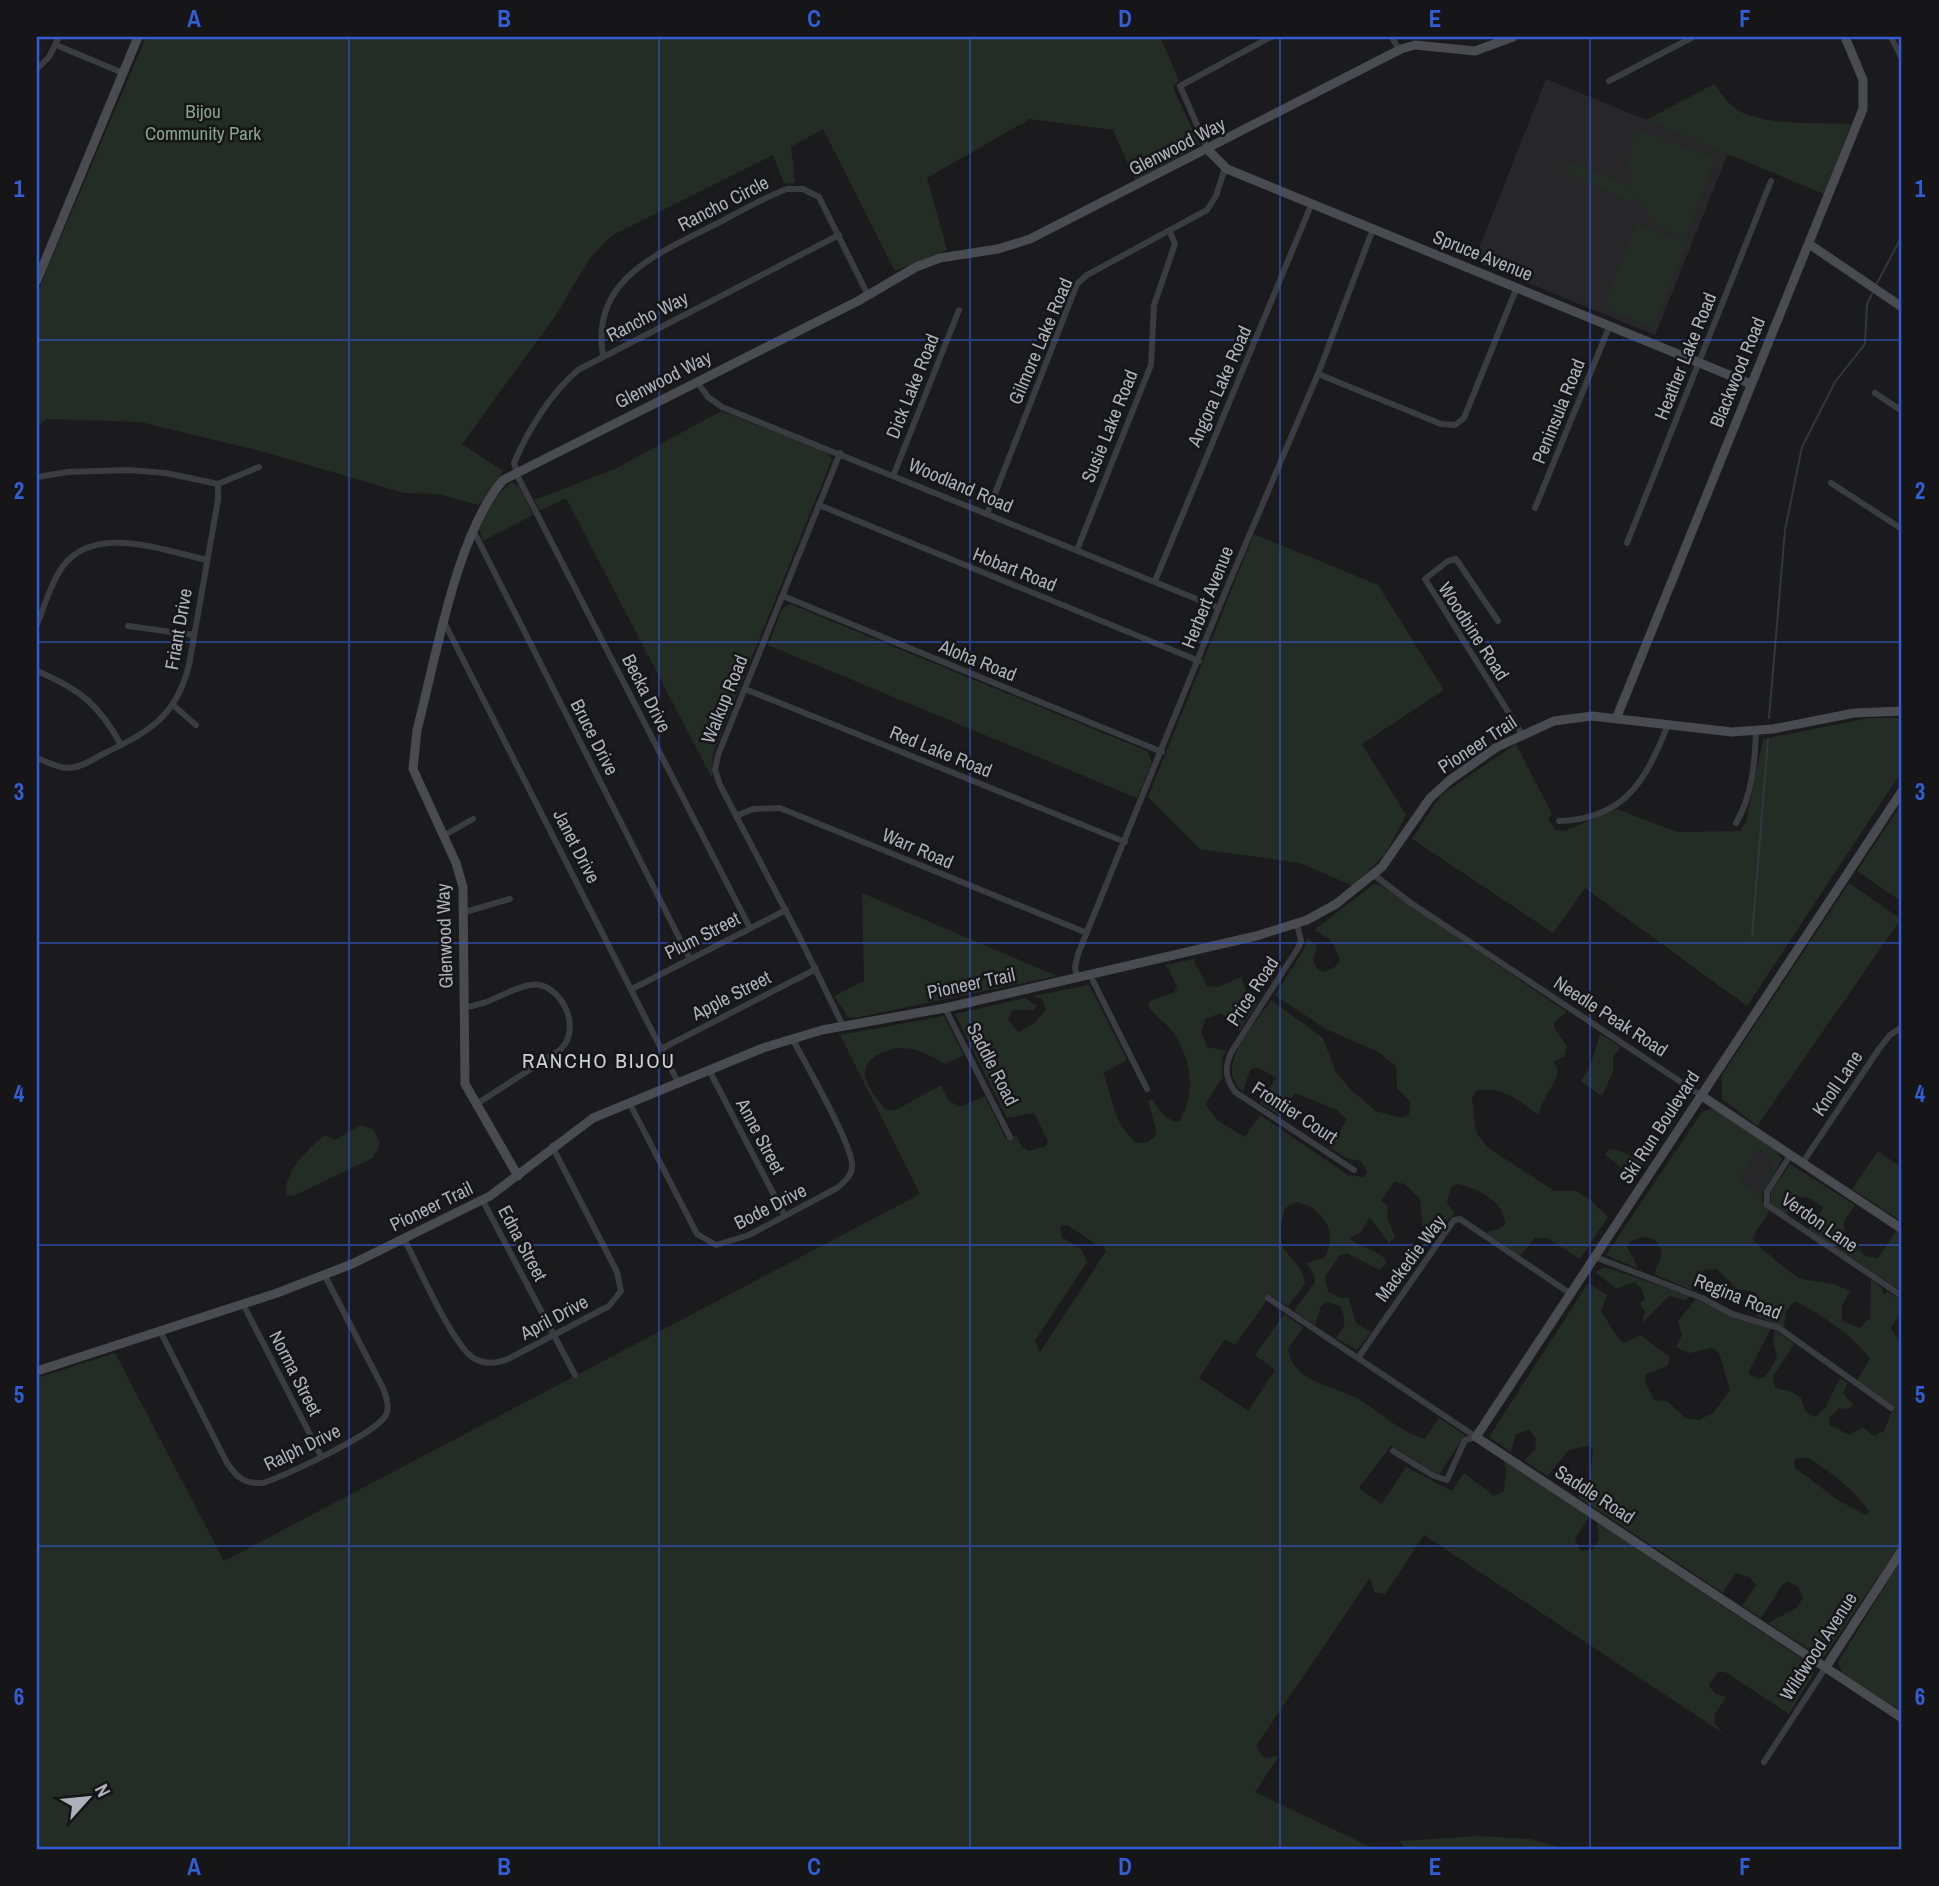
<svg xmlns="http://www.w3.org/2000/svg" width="1939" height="1886" font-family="'Archivo Narrow',sans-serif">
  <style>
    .built { fill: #272629 }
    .green { fill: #242c26; fill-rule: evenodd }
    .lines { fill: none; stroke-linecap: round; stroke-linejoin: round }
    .stream { stroke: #313740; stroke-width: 2 }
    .street { stroke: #3b3c41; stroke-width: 6 }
    .secondary { stroke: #4a4a51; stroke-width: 9 }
    .grid { fill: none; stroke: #335dd4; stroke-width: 2; stroke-opacity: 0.55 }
    .labels { text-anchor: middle; stroke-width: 5; stroke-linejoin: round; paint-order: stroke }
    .park-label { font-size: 19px; fill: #86a58c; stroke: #161517 }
    .street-label { font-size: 19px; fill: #aeb0bb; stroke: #161517 }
    .neighbourhood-label { font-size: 21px; letter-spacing: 2px; fill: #cecfd7; stroke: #161517 }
    .neatline { fill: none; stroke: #335dd4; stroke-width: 2.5 }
    .grid-label { font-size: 23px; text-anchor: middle; font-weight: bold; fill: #335dd4 }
  </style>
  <rect width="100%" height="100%" fill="#1b1a1c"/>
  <!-- built -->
  <g class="built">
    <polygon points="1546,79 1728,153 1655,335 1474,261"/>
    <polygon points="1763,1142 1782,1159 1762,1195 1739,1179"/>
  </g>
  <!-- green -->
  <g class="green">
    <polygon points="146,37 1160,37 1179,80 1173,87 1176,94 1200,145 1135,180 1113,130 1030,119 927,178 947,250 895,271 823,129 791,147 795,183 784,184 773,155 611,236 590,258 554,318 462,444 503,471 479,505 439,494 404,493 264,452 140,422 47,419 37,428 37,293"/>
    <path d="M1714 84C1722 94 1729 106 1741 112 1772 126 1817 122 1851 124L1824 194 1646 120Z"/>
    <polygon points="1635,129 1715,158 1686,240 1656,224 1636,197 1632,202 1562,171 1566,160 1632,187 1628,163"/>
    <polygon points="1637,223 1687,243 1653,328 1603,308"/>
    <polygon points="721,411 825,451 832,459 713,754 712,778 566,498 540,511 534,500 615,469"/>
    <polygon points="511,482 519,486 533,515 483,541 478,526 492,501"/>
    <polygon points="1254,534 1378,585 1444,690 1362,744 1406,815 1386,853 1353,886 1300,863 1200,849 1148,797"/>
    <polygon points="790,604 1147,751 1152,762 1137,798 768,645 782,609"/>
    <polygon points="1869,718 1902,718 1902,771 1747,1006 1585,888 1553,933 1412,839 1441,795 1516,744 1552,814 1548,819 1556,830 1564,831 1617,809 1677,832 1740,831 1746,822 1763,739"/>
    <polygon points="1902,803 1902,902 1857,871"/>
    <polygon points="1849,883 1901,919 1757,1126 1722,1099 1722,1075"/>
    <path d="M1374 884 1382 886 1567 1012 1554 1022V1028L1567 1046 1565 1056 1553 1062 1558 1070C1556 1087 1541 1097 1539 1115 1519 1102 1502 1084 1476 1091L1472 1097 1476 1132 1487 1147 1554 1191H1576L1589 1199 1608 1217 1580 1259 1547 1238H1535L1520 1256 1486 1232 1499 1229 1505 1224C1506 1202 1474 1186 1456 1184L1450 1189 1447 1203 1455 1214 1442 1224 1431 1241 1423 1230 1420 1199 1405 1184 1394 1182 1381 1201 1388 1206 1387 1217 1395 1237 1389 1243 1370 1218 1361 1232 1350 1238C1361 1250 1379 1248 1387 1262L1379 1270 1347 1253 1339 1256 1325 1277 1328 1292 1340 1298H1349L1356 1323 1371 1332 1357 1350 1335 1338C1346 1328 1347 1320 1340 1306L1328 1302 1321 1306 1315 1325 1294 1311 1315 1282 1314 1274 1306 1263 1324 1258C1339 1232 1324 1209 1297 1202L1285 1208C1269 1263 1300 1249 1305 1284L1288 1306 1270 1295 1266 1296V1302L1235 1345 1225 1339 1199 1378 1248 1411 1275 1370 1255 1355 1284 1314 1303 1327 1288 1350C1294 1384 1337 1386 1360 1400 1382 1413 1400 1432 1425 1439L1439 1418 1465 1435 1439 1475 1391 1446 1359 1488 1382 1504 1406 1467 1452 1491 1464 1473 1494 1496 1504 1491 1506 1469 1503 1459 1589 1517 1575 1539 1581 1551 1592 1550 1599 1540 1597 1522 1813 1666 1814 1673 1789 1714 1725 1672H1718L1709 1686 1715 1693 1726 1697 1715 1714 1714 1723 1724 1734 1424 1535 1385 1594 1374 1592 1370 1578 1256 1746 1264 1758 1279 1756 1255 1792 1375 1849H37V1378L115 1353 224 1561 920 1194 840 1035 944 1016 964 1055 945 1064C924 1051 902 1041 879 1054 872 1057 867 1063 865 1070 863 1084 878 1099 885 1109L896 1110 941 1085 948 1100 960 1107 985 1096 1006 1139 1016 1135 1022 1147 1029 1151 1046 1146 1048 1141 1034 1113 1007 1118 955 1014 1025 998 1038 1006 1033 1010H1013L1008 1019 1018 1032 1035 1023 1046 1009 1042 999 1033 996 1089 985 1127 1060 1103 1073C1115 1103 1111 1120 1137 1143L1148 1142 1157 1134 1148 1101 1153 1099C1159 1111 1165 1120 1179 1122 1196 1094 1192 1061 1174 1034 1168 1024 1155 1016 1148 1006L1150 1001 1174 993 1177 986 1166 965 1193 959 1207 986 1218 987 1241 977 1246 992 1257 1004 1240 1030 1221 1013 1205 1019 1201 1033 1208 1047 1226 1051 1222 1058V1078L1205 1104 1217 1120 1245 1137 1260 1115 1348 1175 1364 1177 1367 1171 1361 1161 1346 1158 1329 1147 1347 1120 1337 1110 1295 1093 1280 1116 1260 1103 1276 1078 1257 1067 1250 1070 1243 1092C1212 1066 1255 1025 1271 1000L1323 1038 1336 1072 1352 1091 1376 1111 1401 1118 1409 1114 1411 1103 1397 1088 1396 1066 1378 1052 1326 1029 1275 995 1303 951 1308 938 1317 946 1313 961 1317 969 1325 972 1335 967 1340 960 1331 940 1314 930ZM1067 1225 1097 1245 1103 1246 1106 1251 1040 1352 1035 1341 1087 1262 1082 1250 1062 1237 1060 1227Z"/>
    <polygon points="862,893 1057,976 855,1018 848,1017 834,996 864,981"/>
    <polygon points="1600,1034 1621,1047 1613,1057 1613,1072 1602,1096 1580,1081 1589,1069"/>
    <path d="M1713 1108 1775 1150 1782 1159 1772 1178 1770 1171 1774 1162 1759 1149 1739 1179 1762 1195V1201L1769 1212 1752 1238C1757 1245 1794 1277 1802 1279 1819 1283 1835 1281 1850 1292L1842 1305V1321L1860 1328 1870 1318 1871 1280 1882 1288 1884 1295 1887 1291 1902 1301V1310L1891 1328 1902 1346V1542L1824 1657 1819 1656 1768 1623 1796 1608 1803 1598 1798 1587 1789 1582 1783 1584 1761 1618 1742 1606 1756 1585 1749 1577 1736 1573 1723 1593 1578 1497 1590 1478 1593 1449 1589 1446 1569 1450 1547 1476 1524 1460 1535 1450 1536 1439 1529 1430 1516 1434 1511 1452 1489 1437 1588 1283 1607 1295 1601 1311 1618 1338 1625 1343 1640 1335 1670 1357 1667 1366 1646 1374 1645 1383 1654 1400 1667 1401 1685 1418 1699 1420 1714 1412 1730 1390 1719 1353 1712 1348 1689 1353 1676 1347 1682 1335 1678 1321 1696 1299 1734 1318 1771 1328 1748 1373 1758 1379 1765 1377 1777 1358 1773 1342 1775 1330 1794 1344 1773 1376 1775 1388 1793 1392 1801 1398 1805 1411 1815 1417 1826 1407 1840 1378 1848 1383 1843 1393 1853 1405 1850 1408 1838 1409 1829 1418 1830 1425 1849 1435 1863 1427 1874 1436 1884 1431 1894 1406 1857 1381 1870 1359C1857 1338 1817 1312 1795 1301L1786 1311 1784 1327 1756 1316 1761 1302 1755 1292 1737 1289 1717 1269 1704 1270 1691 1290 1654 1274C1657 1266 1664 1256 1660 1247 1653 1232 1633 1236 1627 1247L1639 1269 1606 1255 1702 1112ZM1808 1458C1831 1472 1852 1488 1869 1511L1866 1515 1838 1500 1795 1468 1794 1459Z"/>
    <path d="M360 1125 373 1129 380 1143 373 1158 293 1196 286 1195C283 1174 309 1146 326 1135L335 1140Z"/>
    <path d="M1608 1149C1623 1149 1631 1160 1647 1159L1634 1178 1605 1155Z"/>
    <polygon points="1878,1151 1902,1168 1902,1222 1852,1189"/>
    <polygon points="1790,1164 1855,1205 1844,1222 1844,1234 1865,1256 1878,1258 1896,1231 1902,1236 1902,1275 1898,1289 1808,1230 1823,1208 1810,1198 1799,1197 1786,1216 1771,1204 1771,1192"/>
    <polygon points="1602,1268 1608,1268 1690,1296 1686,1300 1669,1296 1642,1323 1645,1312 1640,1304 1645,1299 1641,1288 1634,1282 1617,1289 1595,1272"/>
    <polygon points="1902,1558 1902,1712 1842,1674 1838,1662"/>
    <polygon points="1478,1836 1530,1839 1566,1849 1406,1849 1399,1841"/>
  </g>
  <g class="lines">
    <!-- stream -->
    <g class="stream">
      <polyline points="1877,283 1902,236"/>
      <polyline points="1769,718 1785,530 1802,447 1835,382 1865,344 1867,304 1872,294"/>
      <polyline points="1752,937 1768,739"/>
    </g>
    <!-- street -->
    <g class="street">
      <polyline points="1392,37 1399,50"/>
      <polyline points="1891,37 1902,59"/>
      <polyline points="56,45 123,73"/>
      <polyline points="37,69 49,57 59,37"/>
      <polyline points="1609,81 1693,37"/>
      <polyline points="1208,150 1180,86 1271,37"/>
      <path d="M603 356C590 279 658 254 714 225 738 213 762 198 787 189H803L819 197 868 295"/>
      <polyline points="1318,374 1441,424 1455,425 1464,418 1517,287"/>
      <polyline points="697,382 708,397 722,407 1219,608"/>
      <polyline points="1875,393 1902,411"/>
      <polyline points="840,453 718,755 715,770 720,785 801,940 843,1026"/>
      <polyline points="894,474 959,310"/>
      <polyline points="37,477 68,472 129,470 166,473 218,484 259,467"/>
      <polyline points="1831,483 1902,529"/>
      <polyline points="819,505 1199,661"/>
      <polyline points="1535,508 1610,325"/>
      <polyline points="987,514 1077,284 1087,275 1207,210 1216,196 1225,168"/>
      <polyline points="473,530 690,959"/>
      <polyline points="1627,543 1771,181"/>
      <polyline points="1077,550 1151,365 1154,305 1175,244 1170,232"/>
      <polyline points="1155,581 1312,203"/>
      <polyline points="783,596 1162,752"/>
      <polyline points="1498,621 1456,559 1448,561 1425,579 1522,734"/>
      <path d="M37 624C44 608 49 589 58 574 87 520 161 550 207 560"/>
      <polyline points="445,624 679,1084"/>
      <polyline points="128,626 194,635"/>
      <path d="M37 671C79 689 99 704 121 745"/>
      <polyline points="745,689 1125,842"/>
      <polyline points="173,705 196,725"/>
      <path d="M37 758C46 761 57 768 67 768 80 768 92 760 103 754 148 732 176 718 189 665L218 500V484"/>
      <polyline points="736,816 753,809 780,808 1087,933"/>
      <path d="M1559 821C1624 819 1645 782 1667 727"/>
      <path d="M1736 823C1752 796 1755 763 1756 731"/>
      <polyline points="443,836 473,819"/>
      <polyline points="1374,875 1411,903 1702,1096"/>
      <polyline points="465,912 510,899"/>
      <path d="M1297 924 1301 941 1298 948 1232 1051C1224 1067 1225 1077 1235 1092L1354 1170"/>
      <path d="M750 928 519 479 514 463C528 430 551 393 578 370L839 235"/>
      <polyline points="1090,975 1147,1089"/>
      <polyline points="1077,978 1075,967 1078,954 1226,590 1318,374 1373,229"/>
      <polyline points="632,989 786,910"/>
      <path d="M464 1007C491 1005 507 989 530 985 560 980 584 1028 560 1050L475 1105"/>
      <polyline points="945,1008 1010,1137"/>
      <polyline points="661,1049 816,969"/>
      <polyline points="709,1070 785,1216"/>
      <path d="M629 1102 697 1234 716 1245 749 1235 837 1188C844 1182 852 1176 852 1166 854 1147 804 1061 792 1038"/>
      <polyline points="1791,1154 1767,1192 1767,1205 1902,1296"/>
      <polyline points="1803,1162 1879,1049 1890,1035 1902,1027"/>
      <polyline points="483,1201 575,1375"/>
      <path d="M404 1239C418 1265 451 1342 472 1357 483 1365 495 1364 508 1359L609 1306 621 1291 617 1272 552 1146"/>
      <polyline points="1595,1257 1702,1298 1732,1314 1779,1328 1891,1408"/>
      <polyline points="1268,1298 1476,1437"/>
      <polyline points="243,1304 321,1456"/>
      <path d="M160 1331 227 1463C237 1478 245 1484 263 1483 286 1475 376 1434 386 1415 390 1406 386 1397 383 1388L325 1276"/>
      <polyline points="1358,1358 1454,1220 1460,1219 1571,1294"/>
      <polyline points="1393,1451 1434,1476 1447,1480 1465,1440 1476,1437"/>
      <polyline points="1764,1762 1826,1667"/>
    </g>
    <!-- secondary -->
    <g class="secondary">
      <polyline points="1208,150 1227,169 1751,384"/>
      <polyline points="1809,244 1902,307"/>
      <polyline points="37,280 138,37"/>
      <polyline points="1616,719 1863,109 1863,80 1845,37"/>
      <polyline points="1902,791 1476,1437 1902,1718"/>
      <polyline points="1702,1096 1902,1229"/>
      <path d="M518 1176 465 1084 463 887 456 863 413 769 417 730C436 658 456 535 503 480L858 301 916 267 940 258 998 249 1030 239 1401 49 1415 45 1475 51 1513 37"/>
      <polyline points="37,1371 277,1293 352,1264 490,1196 593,1118 763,1048 822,1030 945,1008 1256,936 1307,920 1336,904 1382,867 1430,798 1450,780 1497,747 1554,721 1592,716 1732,732 1773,729 1854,713 1902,711"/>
      <polyline points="1826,1667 1902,1550"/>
    </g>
  </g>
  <!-- grid -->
  <path class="grid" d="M349 37V1849M659 37V1849M970 37V1849M1280 37V1849M1590 37V1849M37 340H1902M37 642H1902M37 943H1902M37 1245H1902M37 1546H1902"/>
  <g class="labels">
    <!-- park labels -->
    <g class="park-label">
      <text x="203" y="118">Bijou<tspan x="203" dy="22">Community Park</tspan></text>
    </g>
    <!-- street labels -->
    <g class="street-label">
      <text transform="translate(1177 146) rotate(-27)" y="7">Glenwood Way</text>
      <text transform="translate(723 203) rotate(-27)" y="7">Rancho Circle</text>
      <text transform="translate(1483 255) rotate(22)" y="7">Spruce Avenue</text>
      <text transform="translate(647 316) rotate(-27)" y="7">Rancho Way</text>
      <text transform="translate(1040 341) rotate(-67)" y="7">Gilmore Lake Road</text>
      <text transform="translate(1685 356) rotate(-68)" y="7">Heather Lake Road</text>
      <text transform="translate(1737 372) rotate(-68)" y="7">Blackwood Road</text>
      <text transform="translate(663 379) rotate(-27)" y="7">Glenwood Way</text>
      <text transform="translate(912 386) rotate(-68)" y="7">Dick Lake Road</text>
      <text transform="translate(1219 386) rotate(-66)" y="7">Angora Lake Road</text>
      <text transform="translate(1558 411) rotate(-68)" y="7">Peninsula Road</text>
      <text transform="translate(1109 426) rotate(-68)" y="7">Susie Lake Road</text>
      <text transform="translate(961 485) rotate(23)" y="7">Woodland Road</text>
      <text transform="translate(1015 569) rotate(22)" y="7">Hobart Road</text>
      <text transform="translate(1207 597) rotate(-68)" y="7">Herbert Avenue</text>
      <text transform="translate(178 629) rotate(-80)" y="7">Friant Drive</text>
      <text transform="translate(1474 631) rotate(57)" y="7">Woodbine Road</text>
      <text transform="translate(978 660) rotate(22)" y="7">Aloha Road</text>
      <text transform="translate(647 693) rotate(63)" y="7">Becka Drive</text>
      <text transform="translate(724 699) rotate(-68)" y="7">Walkup Road</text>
      <text transform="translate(595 737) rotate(63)" y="7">Bruce Drive</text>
      <text transform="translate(1477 744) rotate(-33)" y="7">Pioneer Trail</text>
      <text transform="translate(941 751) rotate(22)" y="7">Red Lake Road</text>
      <text transform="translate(577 846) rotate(63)" y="7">Janet Drive</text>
      <text transform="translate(918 848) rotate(23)" y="7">Warr Road</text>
      <text transform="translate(702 935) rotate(-27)" y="7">Plum Street</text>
      <text transform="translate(444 936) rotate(-92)" y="7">Glenwood Way</text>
      <text transform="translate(971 983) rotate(-12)" y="7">Pioneer Trail</text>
      <text transform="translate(1252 991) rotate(-57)" y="7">Price Road</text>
      <text transform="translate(731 995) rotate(-27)" y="7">Apple Street</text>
      <text transform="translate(1611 1016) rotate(33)" y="7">Needle Peak Road</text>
      <text transform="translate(993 1064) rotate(63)" y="7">Saddle Road</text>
      <text transform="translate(1837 1083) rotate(-56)" y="7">Knoll Lane</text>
      <text transform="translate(1295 1112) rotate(33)" y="7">Frontier Court</text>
      <text transform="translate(1659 1127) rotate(-57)" y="7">Ski Run Boulevard</text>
      <text transform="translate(761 1136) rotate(62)" y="7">Anne Street</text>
      <text transform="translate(431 1206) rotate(-26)" y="7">Pioneer Trail</text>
      <text transform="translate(770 1206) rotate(-27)" y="7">Bode Drive</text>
      <text transform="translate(1820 1222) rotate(35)" y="7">Verdon Lane</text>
      <text transform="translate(523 1243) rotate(62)" y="7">Edna Street</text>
      <text transform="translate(1410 1258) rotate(-53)" y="7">Mackedie Way</text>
      <text transform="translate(1738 1296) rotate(22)" y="7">Regina Road</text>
      <text transform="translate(554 1317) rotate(-28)" y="7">April Drive</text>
      <text transform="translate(296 1373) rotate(63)" y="7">Norma Street</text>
      <text transform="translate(302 1447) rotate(-26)" y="7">Ralph Drive</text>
      <text transform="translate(1595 1494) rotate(33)" y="7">Saddle Road</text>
      <text transform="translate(1818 1646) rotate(-57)" y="7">Wildwood Avenue</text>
    </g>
    <!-- neighbourhood labels -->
    <g class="neighbourhood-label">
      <text x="599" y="1068">RANCHO BIJOU</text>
    </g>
  </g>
  <!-- border -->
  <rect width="1939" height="1886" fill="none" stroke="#161517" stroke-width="77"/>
  <!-- north arrow -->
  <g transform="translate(88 1798) rotate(63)" stroke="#161517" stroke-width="5" paint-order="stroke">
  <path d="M0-5L12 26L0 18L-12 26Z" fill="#aeb0bb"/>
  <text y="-10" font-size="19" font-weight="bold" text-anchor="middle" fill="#aeb0bb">N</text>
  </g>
  <rect x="38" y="38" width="1862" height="1810" class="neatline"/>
  <g class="grid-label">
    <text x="194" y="27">A</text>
    <text x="504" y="27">B</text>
    <text x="814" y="27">C</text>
    <text x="1125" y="27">D</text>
    <text x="1435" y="27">E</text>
    <text x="1745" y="27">F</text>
    <text x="19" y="197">1</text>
    <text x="1920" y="197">1</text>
    <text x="19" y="499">2</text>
    <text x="1920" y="499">2</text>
    <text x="19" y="800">3</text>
    <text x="1920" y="800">3</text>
    <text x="19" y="1102">4</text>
    <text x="1920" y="1102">4</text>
    <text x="19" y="1403">5</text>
    <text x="1920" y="1403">5</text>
    <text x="19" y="1705">6</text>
    <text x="1920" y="1705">6</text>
    <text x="194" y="1875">A</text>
    <text x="504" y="1875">B</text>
    <text x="814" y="1875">C</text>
    <text x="1125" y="1875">D</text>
    <text x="1435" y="1875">E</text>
    <text x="1745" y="1875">F</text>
  </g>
</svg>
